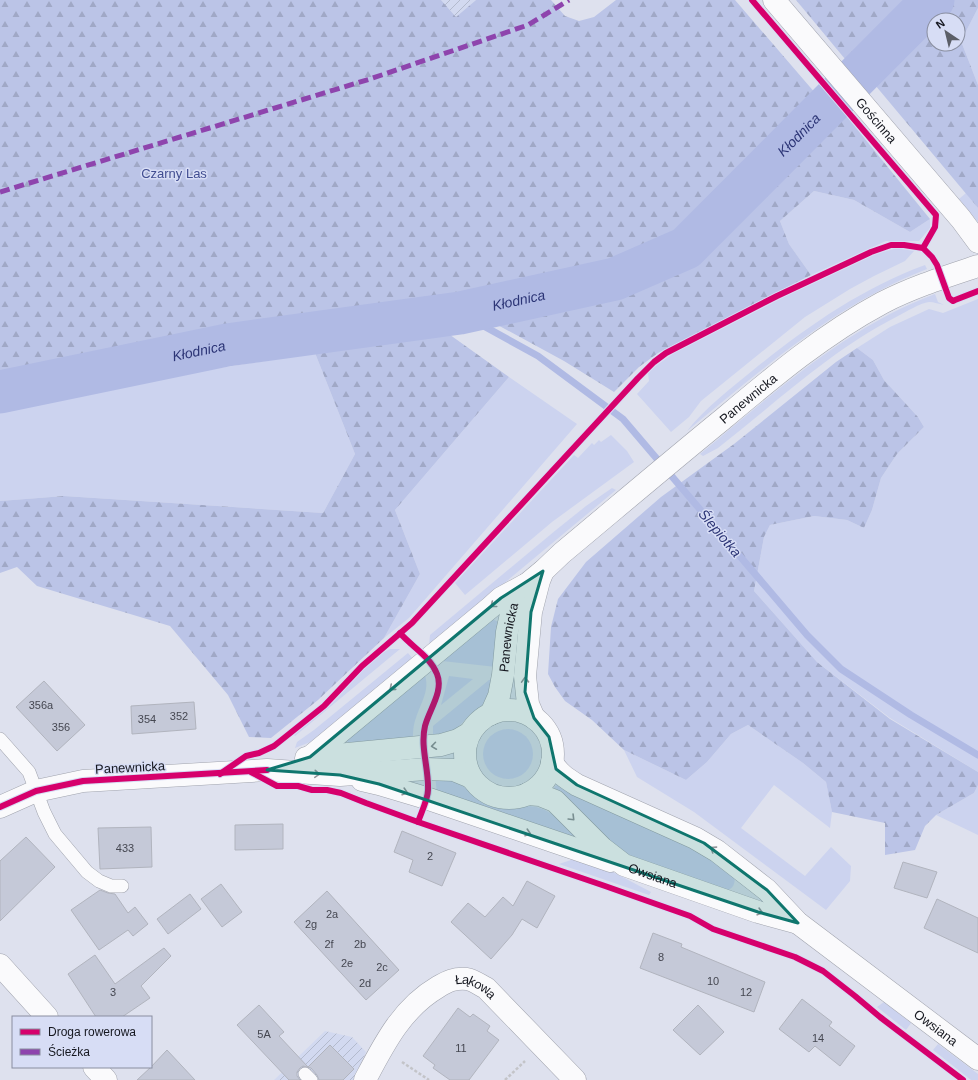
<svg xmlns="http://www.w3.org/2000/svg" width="978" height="1080" font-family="Helvetica,sans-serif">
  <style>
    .industrial { fill: url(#industrial-furrows) }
    .green { fill: #ccd3ef }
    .forest { fill: url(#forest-firs); fill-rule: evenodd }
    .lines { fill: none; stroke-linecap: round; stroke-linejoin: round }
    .stream { stroke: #b0bae4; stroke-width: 7 }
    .river { stroke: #b0bae4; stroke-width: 43 }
    .building { fill: #c5c9d8; stroke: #b1b4be }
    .lane-casing { stroke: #a0a3ad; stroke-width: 14 }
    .street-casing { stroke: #a0a3ad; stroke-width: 23 }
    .secondary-casing { stroke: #a0a3ad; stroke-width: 23 }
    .path { stroke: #c3c4c8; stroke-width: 2.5; stroke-dasharray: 3 2; stroke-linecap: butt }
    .lane { stroke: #fafafc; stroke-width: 13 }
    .street { stroke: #fafafc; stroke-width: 22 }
    .secondary { stroke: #fafafc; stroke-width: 22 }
    .quiet { stroke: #8e44ad; stroke-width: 5; stroke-dasharray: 10 5; stroke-linecap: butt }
    .cycleway-casing { stroke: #d7ddf5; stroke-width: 8 }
    .cycleway { stroke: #d6006c; stroke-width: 6 }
    .oneway { stroke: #939499 }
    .marked { fill: #0f766e; fill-opacity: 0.2; stroke: #0f766e; stroke-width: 3; stroke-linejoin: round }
    .labels { text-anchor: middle; stroke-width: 3; stroke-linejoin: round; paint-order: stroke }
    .number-label { font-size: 11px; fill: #454751 }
    .street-label { font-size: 13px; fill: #15171f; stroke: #d7ddf5 }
    .park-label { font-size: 13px; fill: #424e91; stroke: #d7ddf5 }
    .water-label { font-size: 14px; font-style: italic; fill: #2c3576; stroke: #d7ddf5 }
  </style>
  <defs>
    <pattern id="industrial-furrows" width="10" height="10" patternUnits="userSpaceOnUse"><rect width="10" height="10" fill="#d2d9f0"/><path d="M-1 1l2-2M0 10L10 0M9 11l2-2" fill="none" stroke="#b3bacd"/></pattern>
    <pattern id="forest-firs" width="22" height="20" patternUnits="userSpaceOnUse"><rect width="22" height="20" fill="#bbc4e7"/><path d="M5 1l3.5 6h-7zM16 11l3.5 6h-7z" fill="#a0a8c6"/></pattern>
  </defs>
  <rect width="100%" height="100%" fill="#dee1ee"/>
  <!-- industrial -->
  <g class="industrial">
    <polygon points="441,0 476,0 456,17"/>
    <polygon points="325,1031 352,1037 366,1052 353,1080 274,1080"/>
  </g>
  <!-- green -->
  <g class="green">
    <polygon points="978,8 978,85 961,41"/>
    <polygon points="814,191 854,200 910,232 930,219 930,228 919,241 886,241 811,275 789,244 780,221"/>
    <polygon points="966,193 978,208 978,222 959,199"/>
    <polygon points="894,249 901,249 914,251 905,261 874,276 850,289 805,317 701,401 689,417 671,432 637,394 649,381 648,373 657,365 674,353 782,298 876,254"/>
    <path d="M925 265 927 269C834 305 763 369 687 431 706 407 729 390 752 371 805 328 860 289 925 265Z"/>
    <path d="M935 294 938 302 944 305C939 304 934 302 929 302 920 303 906 312 898 316 831 350 777 402 718 448L703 456 700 454C773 394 846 327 935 294Z"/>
    <polygon points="978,299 978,772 890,718 817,662 754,591 764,537 770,525 814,516 847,520 864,528 872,510 881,478 897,454 924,427 918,417 884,380 873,360 857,348 890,327 929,309 943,313"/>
    <polygon points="315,353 355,454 323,513 64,496 0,501 0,403"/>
    <polygon points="509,377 577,424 409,618 384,638 420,574 395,510"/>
    <polygon points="611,435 627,451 634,462 552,522 465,595 455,583 574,455 578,458 592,443 594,445 599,440 601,442"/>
    <polygon points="612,488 616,490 429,646 430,635 556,530 586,506"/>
    <polygon points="491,618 498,622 496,667 442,661"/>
    <path d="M390 649H400L295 736 294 735C308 723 323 712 336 699 353 682 368 659 390 649Z"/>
    <polygon points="408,653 413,659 313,741 295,748 297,742 314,730"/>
    <path d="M424 673C431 689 421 702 416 718 413 725 413 733 413 740L349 743 347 741V737Z"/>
    <polygon points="449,676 473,679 441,705"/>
    <polygon points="489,680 495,680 487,700 483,705 472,713 456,729 433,739 433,726"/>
    <polygon points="748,725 803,763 826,782 832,812 830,828 774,785 741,828 805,876 831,847 851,866 850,881 826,910 694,812 637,777 624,750 686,780 707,762 731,734"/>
    <circle cx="508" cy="754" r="25"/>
    <path d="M435 775C444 777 454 780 461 785 471 791 477 801 489 805 501 809 512 807 525 806 550 805 565 825 582 840L437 794Z"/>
    <path d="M557 785 691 846 734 876C736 883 733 889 726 891L619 852 555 789 554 787Z"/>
    <polygon points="978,785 978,835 936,815 974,793"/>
    <polygon points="574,859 611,871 651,892 649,895 559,864"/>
    <polygon points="884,1002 911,1023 906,1030 877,1007"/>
    <polygon points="938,1044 978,1074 978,1080 971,1080 933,1050"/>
  </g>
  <!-- forest -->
  <g class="forest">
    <polygon points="0,0 441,0 456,17 476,0 551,0 565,16 579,21 594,17 616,0 735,0 822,101 681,241 612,272 458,306 244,335 0,385"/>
    <polygon points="796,0 918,0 850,65"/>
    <path d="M951 0H978V8L961 41 978 85V208L870 79ZM934 20H958V44H934Z"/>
    <polygon points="839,107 930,219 910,232 854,200 814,191 780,221 789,244 811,275 658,353 639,367 614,392 564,361 483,317 622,286 704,244"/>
    <polygon points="439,327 509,377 395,510 420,574 384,638 318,700 271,738 249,737 228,695 170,626 37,586 17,567 0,573 0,501 64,496 323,513 355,454 315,353"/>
    <polygon points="857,348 873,360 884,380 918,417 924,427 897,454 881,478 872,510 864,528 847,520 814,516 770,525 764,537 754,591 817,662 890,719 978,772 978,785 974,793 936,815 925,826 915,850 885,855 885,823 832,812 826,782 803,763 748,725 731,734 707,762 686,780 624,750 592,720 565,701 555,687 548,674 551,627 558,599 586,562 661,497 734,444 836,362"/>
  </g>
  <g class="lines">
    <!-- stream -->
    <polyline class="stream" points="460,313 538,356 623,419 807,635 841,669 911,715 978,755"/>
    <!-- river -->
    <path class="river" id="s1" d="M0 392 227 345 460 313 615 279 686 248 933 0"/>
  </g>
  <!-- building -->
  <g class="building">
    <polygon points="44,681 85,725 57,751 16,707"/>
    <polygon points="194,702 196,729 132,734 131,706"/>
    <polygon points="283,824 283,849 235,850 235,825"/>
    <polygon points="151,827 152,867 100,869 98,828"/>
    <polygon points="402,831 456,853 442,886 409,872 413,860 394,852"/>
    <polygon points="26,837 55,867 0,921 0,861"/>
    <polygon points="903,862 937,872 927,898 894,888"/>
    <polygon points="527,881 555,896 537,928 522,919 512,935 491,959 451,922 468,903 485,917 503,897 513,906"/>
    <polygon points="221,884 242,912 222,927 201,899"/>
    <polygon points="100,890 108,893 115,894 128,913 135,907 148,924 133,936 128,930 99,950 71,910"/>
    <polygon points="327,891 399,970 366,1000 294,922"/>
    <polygon points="190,894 201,909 168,934 157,919"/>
    <polygon points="937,899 978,918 978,953 924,928"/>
    <polygon points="653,933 682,944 681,947 765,982 754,1012 640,968"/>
    <polygon points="164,948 171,956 141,986 150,998 122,1017 96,1017 68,974 95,955 115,984"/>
    <polygon points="802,999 832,1022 829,1026 855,1046 840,1066 815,1046 809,1052 779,1029"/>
    <polygon points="259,1005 284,1032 279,1036 308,1067 330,1045 354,1069 343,1080 319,1080 317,1075 311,1068 303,1066 300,1068 297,1072 297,1076 300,1080 289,1080 237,1025"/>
    <polygon points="698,1005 724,1032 700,1055 673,1030"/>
    <polygon points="458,1008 470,1017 473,1014 490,1026 487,1031 499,1040 469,1080 450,1080 433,1068 435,1065 423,1056"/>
    <polygon points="167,1050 195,1080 137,1080 151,1067"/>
  </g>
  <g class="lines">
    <defs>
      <g id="lane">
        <polyline points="0,739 29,772 44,812 55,834 87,872 99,881 111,886 122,886"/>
        <polyline points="305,1074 311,1080"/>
      </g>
      <g id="street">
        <polyline points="0,965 47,1017"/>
        <polyline points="94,1067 106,1080"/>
        <path id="s2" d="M365 1080C384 1044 402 1008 438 987 448 981 454 978 467 979 473 980 480 985 486 988L575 1080"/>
      </g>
      <g id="secondary">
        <path id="s3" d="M774 0 961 219 978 242"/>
        <circle cx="509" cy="754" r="44"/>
        <path id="s4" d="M491 714 499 696 503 675 507 632 513 605 520 592 526 585 543 571 562 553C616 508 669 463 723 419 773 377 824 334 882 303 913 287 945 277 978 266"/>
        <polyline points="534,718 528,704 525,676 531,612 539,581 543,571"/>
        <polyline points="310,757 491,607 501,598 525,585"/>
        <polyline points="306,758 441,745 458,740 470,733"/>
        <path id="s5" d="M552 762C558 773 566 778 577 785L695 838 717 851 767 890 798 923 978 1059"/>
        <polyline points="362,780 379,784 426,798 611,861"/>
        <path id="s6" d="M527 794 540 795 555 801 602 848 624 865 758 912 798 923"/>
        <polyline points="0,807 36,791 83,781 267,770 340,775 426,769 454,770 471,777"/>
      </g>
    </defs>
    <!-- lane casing -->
    <use href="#lane" class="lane-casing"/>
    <!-- street casing -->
    <use href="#street" class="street-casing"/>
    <!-- secondary casing -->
    <use href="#secondary" class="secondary-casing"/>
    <!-- path -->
    <g class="path">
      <polyline points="402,1062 429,1080"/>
      <polyline points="505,1080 525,1061"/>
    </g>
    <!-- lane -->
    <use href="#lane" class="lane"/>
    <!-- street -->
    <use href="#street" class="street"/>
    <!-- secondary -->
    <use href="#secondary" class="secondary"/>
    <!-- quiet -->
    <polyline class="quiet" points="0,192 370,79 528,25 569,0"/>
    <defs>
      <g id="cycleway">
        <polyline points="752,0 936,215 935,227 923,248"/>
        <path d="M400 633C412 647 430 656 437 674 444 691 429 710 425 726 420 747 429 769 428 790 428 799 421 813 418 822"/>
        <polyline points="251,772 277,786 298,786 312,790 327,790 341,793 366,803 418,822 605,886 690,916 713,929 795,957 823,971 855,996 880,1017 963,1080"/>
        <polyline points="220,774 246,756 259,753 274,746 324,706 362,666 412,623 638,378 654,362 666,353 777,296 871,252 891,245 904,245 923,248 932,257 937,265 949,298 953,301 955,300 978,291"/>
        <polyline points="0,807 36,791 83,781 267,770"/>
      </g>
    </defs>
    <!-- cycleway casing -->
    <use href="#cycleway" class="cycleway-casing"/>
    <!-- cycleway -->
    <use href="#cycleway" class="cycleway"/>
  </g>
  <!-- one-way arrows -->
  <defs><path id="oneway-chevron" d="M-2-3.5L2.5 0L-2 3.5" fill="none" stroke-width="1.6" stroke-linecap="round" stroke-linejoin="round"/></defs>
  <g class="oneway">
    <use href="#oneway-chevron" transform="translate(493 605) rotate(141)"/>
    <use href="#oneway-chevron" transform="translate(525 680) rotate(-92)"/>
    <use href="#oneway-chevron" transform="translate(392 688) rotate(140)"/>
    <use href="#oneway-chevron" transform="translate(434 746) rotate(172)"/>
    <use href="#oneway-chevron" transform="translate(317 774) rotate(4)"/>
    <use href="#oneway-chevron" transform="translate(405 792) rotate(17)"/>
    <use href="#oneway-chevron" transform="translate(572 818) rotate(45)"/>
    <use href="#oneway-chevron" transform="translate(528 833) rotate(18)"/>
    <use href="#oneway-chevron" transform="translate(713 849) rotate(-147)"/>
    <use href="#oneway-chevron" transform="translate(760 912) rotate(16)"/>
  </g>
  <!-- marked area -->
  <path class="marked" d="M543 571 531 612 525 692 534 718 549 737 556 769 577 785 704 843 767 890 798 923 758 912 379 784 340 775 267 770 310 757 501 598Z"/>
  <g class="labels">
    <!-- number labels -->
    <g class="number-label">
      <text x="41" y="709">356a</text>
      <text x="179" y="720">352</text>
      <text x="147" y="723">354</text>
      <text x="61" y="731">356</text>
      <text x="125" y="852">433</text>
      <text x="430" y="860">2</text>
      <text x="332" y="918">2a</text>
      <text x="311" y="928">2g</text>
      <text x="329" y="948">2f</text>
      <text x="360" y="948">2b</text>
      <text x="661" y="961">8</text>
      <text x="347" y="967">2e</text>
      <text x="382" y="971">2c</text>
      <text x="713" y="985">10</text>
      <text x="365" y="987">2d</text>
      <text x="113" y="996">3</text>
      <text x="746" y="996">12</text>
      <text x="264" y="1038">5A</text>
      <text x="818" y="1042">14</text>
      <text x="461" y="1052">11</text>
    </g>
    <!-- street labels -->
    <g class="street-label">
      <text dy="5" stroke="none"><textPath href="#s3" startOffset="158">Gościnna</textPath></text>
      <text dy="5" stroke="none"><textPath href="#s4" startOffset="426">Panewnicka</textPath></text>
      <text dy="5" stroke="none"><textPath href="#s4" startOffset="79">Panewnicka</textPath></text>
      <text transform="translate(130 767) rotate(-3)" y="5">Panewnicka</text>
      <text dy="5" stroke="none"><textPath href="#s6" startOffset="154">Owsiana</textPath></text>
      <text dy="5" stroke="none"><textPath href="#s2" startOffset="161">Łąkowa</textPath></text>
      <text dy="5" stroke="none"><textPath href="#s5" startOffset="471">Owsiana</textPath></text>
    </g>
    <!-- park labels -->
    <g class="park-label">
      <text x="174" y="178">Czarny Las</text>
    </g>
    <!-- water labels -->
    <g class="water-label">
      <text dy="5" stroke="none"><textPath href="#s1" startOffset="863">Kłodnica</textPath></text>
      <text dy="5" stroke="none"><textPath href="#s1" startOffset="527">Kłodnica</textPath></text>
      <text dy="5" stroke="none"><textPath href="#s1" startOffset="203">Kłodnica</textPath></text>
      <text transform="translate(720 533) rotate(50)" y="5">Ślepiotka</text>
    </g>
  </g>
  <!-- legend -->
  <rect x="12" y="1016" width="140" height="52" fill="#d7ddf5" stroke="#898e9f"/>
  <rect x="20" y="1029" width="20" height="6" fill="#d6006c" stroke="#898e9f"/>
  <text x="48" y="1036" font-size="12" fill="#15171f">Droga rowerowa</text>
  <rect x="20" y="1049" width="20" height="6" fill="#8e44ad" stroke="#898e9f"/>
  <text x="48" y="1056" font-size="12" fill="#15171f">Ścieżka</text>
  <!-- north arrow -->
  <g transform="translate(946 32) rotate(325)"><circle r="19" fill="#d7ddf5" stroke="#898e9f"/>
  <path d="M0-3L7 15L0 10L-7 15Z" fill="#5b5e67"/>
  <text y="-6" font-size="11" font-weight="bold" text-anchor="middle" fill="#15171f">N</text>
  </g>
</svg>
